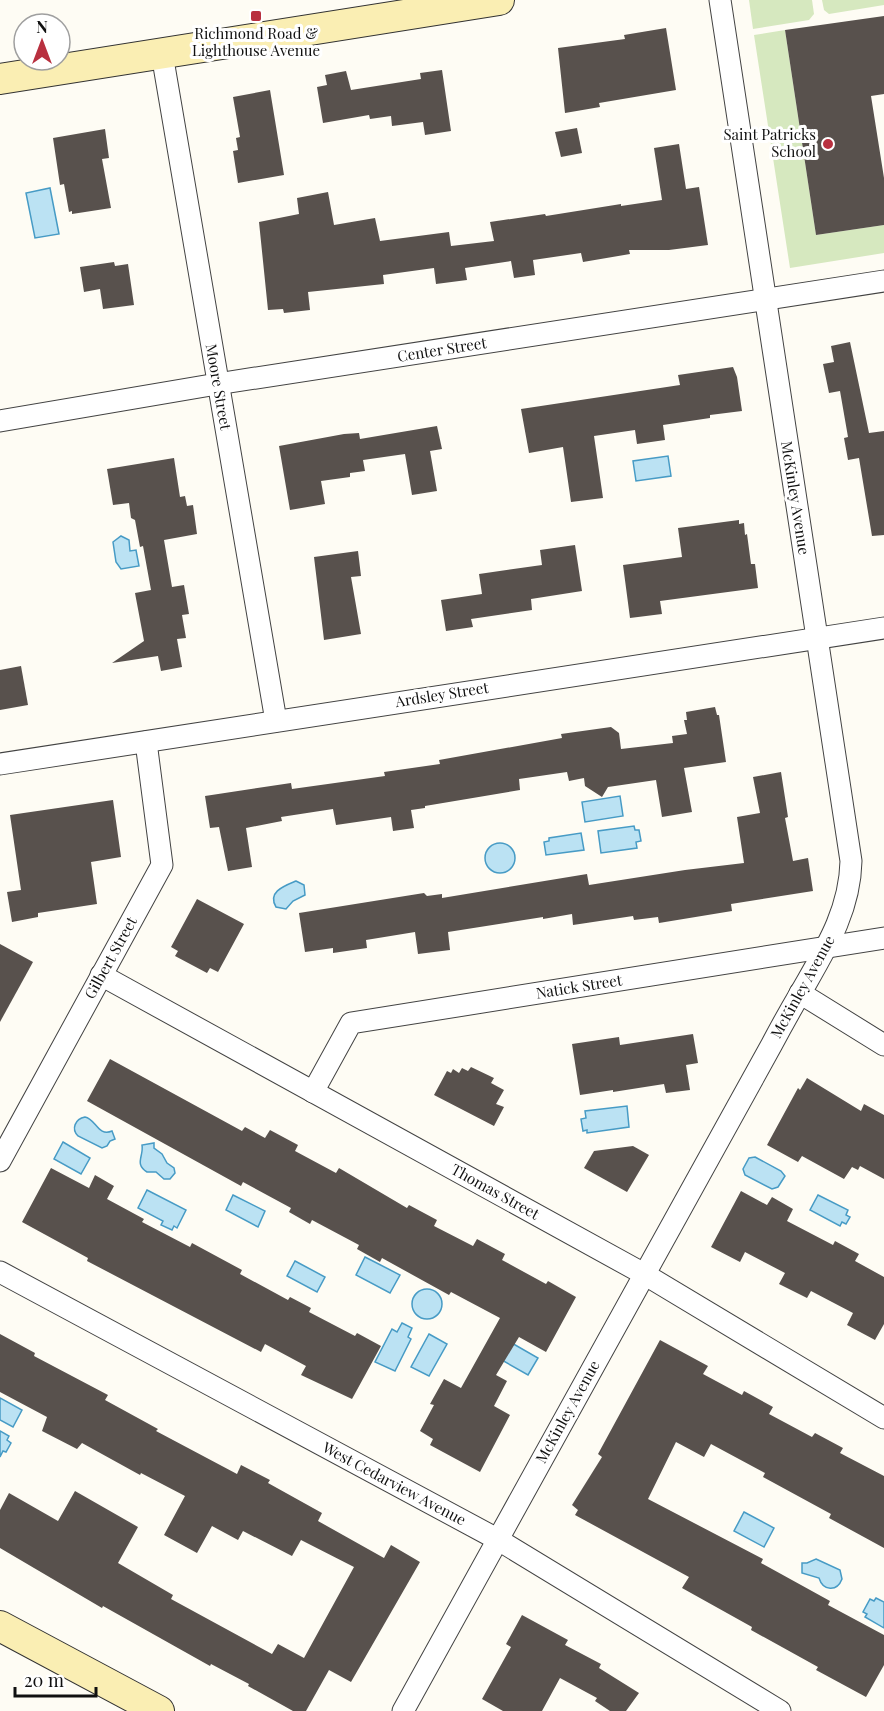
<svg xmlns="http://www.w3.org/2000/svg" width="884" height="1711" font-family="'Playfair Display',serif">
  <style>
    .green { fill: #d6e8bf }
    .water { fill: #bbe2f3; stroke: #479bc5; stroke-width: 1.5 }
    .building { fill: #58514d }
    .lines { fill: none; stroke-linecap: round; stroke-linejoin: round }
    .street-casing { stroke: #434343; stroke-width: 23 }
    .secondary-casing { stroke: #323232; stroke-width: 32 }
    .street { stroke: #fff; stroke-width: 21 }
    .secondary { stroke: #faeeb3; stroke-width: 30 }
    .poi-dot { fill: #b8303f; stroke: #fff; stroke-width: 2 }
    .labels { text-anchor: middle; stroke-width: 6; stroke-linejoin: round; paint-order: stroke }
    .poi-label { font-size: 15px; fill: #101010; stroke: #fff }
    .street-label { font-size: 15px; fill: #101010; stroke: #fff }
  </style>
  <rect width="100%" height="100%" fill="#fefcf4"/>
  <!-- green -->
  <g class="green">
    <polygon points="749,0 812,0 814,14 809,20 753,29"/>
    <polygon points="822,0 884,0 884,5 829,14 824,10"/>
    <polygon points="785,30 816,235 884,225 884,253 790,268 754,35"/>
  </g>
  <!-- water -->
  <g class="water">
    <polygon points="50,188 59,234 35,238 26,193"/>
    <polygon points="668,456 671,476 636,481 633,461"/>
    <polygon points="121,536 129,540 130,551 136,550 139,566 121,569 116,562 113,542"/>
    <polygon points="620,796 623,816 585,822 582,802"/>
    <polygon points="634,826 635,830 639,830 641,841 636,842 637,848 601,853 598,831"/>
    <polygon points="581,833 584,850 546,855 544,842 549,841 549,838"/>
    <circle cx="500" cy="858" r="15"/>
    <path d="M296 881 304 885 305 895 293 901 286 909 276 907C267 892 284 886 296 881Z"/>
    <polygon points="627,1106 629,1127 587,1133 587,1130 583,1131 581,1119 586,1118 585,1111"/>
    <path d="M85 1117C96 1119 98 1137 112 1131L115 1139 110 1141 107 1146 102 1148 78 1136C71 1129 75 1119 85 1117Z"/>
    <polygon points="63,1142 90,1158 81,1174 54,1159"/>
    <path d="M154 1143V1148L162 1154 167 1163 174 1168 175 1173 170 1179H164L156 1172H147C134 1164 144 1156 142 1145Z"/>
    <polygon points="755,1157 781,1171 785,1176 778,1187 772,1189 745,1175 743,1169 749,1158"/>
    <polygon points="147,1190 186,1210 177,1228 174,1226 172,1230 161,1225 163,1221 138,1208"/>
    <polygon points="233,1195 265,1211 258,1227 226,1210"/>
    <polygon points="818,1195 848,1210 846,1215 850,1217 846,1224 842,1222 840,1226 810,1210"/>
    <polygon points="365,1257 400,1275 390,1293 356,1275"/>
    <polygon points="295,1261 325,1277 317,1292 287,1276"/>
    <circle cx="427" cy="1304" r="15"/>
    <polygon points="402,1323 412,1328 408,1337 411,1339 395,1371 375,1362 392,1329 397,1332"/>
    <polygon points="429,1334 447,1344 429,1376 411,1367"/>
    <polygon points="510,1342 538,1358 528,1375 500,1359"/>
    <polygon points="0,1398 22,1410 13,1427 0,1420"/>
    <polygon points="0,1431 9,1436 7,1440 11,1443 6,1452 3,1451 0,1457"/>
    <polygon points="744,1512 774,1528 764,1547 734,1531"/>
    <path d="M816 1559 840 1570 842 1579C837 1592 823 1591 819 1578L802 1573V1563H807Z"/>
    <polygon points="876,1598 884,1602 884,1628 865,1617 867,1614 863,1612 870,1599 874,1601"/>
  </g>
  <!-- building -->
  <g class="building">
    <polygon points="884,16 884,94 871,96 884,178 884,225 816,235 785,30"/>
    <polygon points="666,28 676,90 599,103 600,107 565,113 558,48 625,39 624,35"/>
    <polygon points="442,70 451,131 425,135 423,122 392,126 391,116 370,119 369,115 323,123 317,87 327,85 325,75 346,71 351,90 421,79 420,73"/>
    <polygon points="270,90 284,175 238,183 233,151 238,150 236,138 240,137 233,97"/>
    <polygon points="577,128 582,153 561,157 555,132"/>
    <polygon points="105,129 109,158 102,159 111,208 72,214 72,211 69,212 64,184 60,185 53,138"/>
    <polygon points="679,144 686,189 699,187 708,245 669,250 629,250 630,254 583,262 581,253 533,260 535,275 514,278 511,261 465,268 467,280 436,284 434,268 383,275 384,284 308,292 310,310 284,313 283,309 268,310 259,222 299,214 297,198 328,192 334,225 375,218 380,241 449,232 451,246 494,241 490,222 545,214 546,216 621,204 621,206 662,200 654,148"/>
    <polygon points="114,262 115,266 128,264 134,305 103,309 100,289 84,292 80,267"/>
    <polygon points="850,342 869,433 884,431 884,535 872,536 859,458 848,460 844,438 848,437 840,391 829,393 823,364 834,362 831,346"/>
    <polygon points="733,367 737,377 742,411 710,415 710,418 663,425 665,440 637,444 635,430 594,436 603,498 571,502 563,447 529,453 521,409 680,385 678,375"/>
    <polygon points="437,426 442,449 430,451 437,491 412,495 405,454 363,460 365,471 350,473 350,477 321,481 325,504 290,510 279,446 344,434 359,433 360,439"/>
    <polygon points="174,458 180,497 185,496 187,506 193,505 197,534 164,540 172,587 184,585 189,614 182,615 186,638 177,639 182,667 161,671 158,656 112,663 144,641 135,593 151,590 143,546 140,547 135,520 131,518 129,503 113,505 107,469"/>
    <polygon points="739,520 739,524 744,523 745,535 747,534 751,564 755,564 758,588 660,601 662,614 630,618 623,565 682,557 678,528"/>
    <polygon points="575,545 582,591 531,599 532,610 471,619 473,627 446,631 441,600 482,594 479,574 542,565 540,550"/>
    <polygon points="358,551 361,576 351,577 361,634 324,640 314,557"/>
    <polygon points="21,666 28,705 0,710 0,670"/>
    <polygon points="715,707 717,715 719,715 726,762 684,768 692,812 662,817 656,780 608,787 602,797 585,786 584,778 569,781 567,772 519,779 520,790 425,806 425,808 411,810 414,828 393,831 391,817 336,825 333,809 281,817 282,821 246,828 252,867 228,871 219,827 210,828 205,796 291,783 292,789 385,776 384,772 440,764 439,760 562,738 561,734 611,727 619,733 621,749 673,743 672,736 687,734 684,720 687,720 686,712"/>
    <polygon points="781,772 788,817 785,818 793,861 808,858 813,891 731,904 732,911 659,923 658,917 634,920 633,916 573,925 572,914 543,919 543,917 448,932 450,950 418,954 415,932 366,940 367,948 333,953 333,948 305,952 299,913 424,893 427,896 442,894 442,898 587,874 589,885 685,870 744,863 737,817 760,813 753,777"/>
    <polygon points="113,800 121,857 91,862 97,904 38,913 38,917 12,922 7,892 21,890 10,815"/>
    <polygon points="197,899 244,924 218,972 210,968 207,973 175,956 178,951 171,947"/>
    <polygon points="0,944 33,962 0,1022"/>
    <polygon points="693,1034 698,1063 686,1065 690,1090 666,1093 664,1084 613,1092 613,1090 580,1095 572,1044 619,1037 620,1045"/>
    <polygon points="110,1059 242,1131 245,1127 265,1138 270,1130 298,1145 295,1151 336,1173 339,1168 407,1208 409,1205 437,1220 434,1226 473,1246 477,1239 505,1254 502,1260 546,1284 548,1281 576,1297 546,1352 519,1337 496,1375 507,1381 494,1406 510,1415 480,1472 430,1445 433,1439 420,1431 434,1405 430,1404 444,1379 461,1388 500,1318 451,1292 449,1295 382,1258 380,1262 357,1249 359,1245 312,1220 310,1224 289,1212 291,1208 243,1182 241,1186 87,1101"/>
    <polygon points="471,1067 494,1078 491,1083 504,1090 496,1104 504,1107 494,1126 434,1095 447,1071 451,1073 453,1069 459,1073 462,1068 468,1071"/>
    <polygon points="807,1078 861,1111 864,1104 884,1115 884,1179 860,1166 858,1170 852,1167 844,1179 802,1156 798,1162 767,1145 798,1088 800,1090"/>
    <polygon points="633,1146 649,1155 627,1192 584,1168 594,1151"/>
    <polygon points="51,1168 89,1188 95,1175 114,1186 107,1199 144,1219 142,1222 190,1247 192,1243 242,1270 240,1274 288,1300 290,1297 311,1308 309,1312 355,1336 357,1333 381,1346 352,1399 301,1375 306,1366 265,1344 261,1352 87,1261 88,1258 22,1222"/>
    <polygon points="741,1191 767,1205 772,1197 793,1209 787,1221 833,1245 835,1241 859,1254 855,1261 884,1277 884,1324 875,1340 847,1325 853,1313 811,1291 807,1298 779,1284 785,1273 745,1252 740,1262 711,1247"/>
    <polygon points="0,1334 35,1353 34,1356 108,1395 105,1400 158,1429 156,1431 237,1474 241,1465 270,1480 268,1483 322,1513 318,1521 384,1558 391,1545 420,1562 351,1682 329,1670 306,1711 293,1711 248,1686 249,1684 211,1664 210,1666 103,1606 102,1608 0,1548 0,1510 9,1493 58,1521 75,1491 138,1527 118,1563 173,1595 171,1599 272,1654 278,1644 304,1658 354,1567 301,1540 292,1556 243,1531 238,1540 212,1526 197,1553 164,1535 185,1496 141,1473 140,1475 82,1443 77,1449 42,1431 47,1417 0,1392"/>
    <polygon points="660,1340 708,1366 703,1374 742,1395 744,1391 773,1407 769,1414 812,1437 815,1433 843,1448 840,1453 884,1476 884,1548 829,1518 831,1514 763,1477 765,1473 711,1444 704,1457 676,1442 648,1499 763,1559 761,1563 830,1601 828,1605 884,1635 884,1665 866,1697 816,1670 818,1667 751,1630 752,1627 682,1588 689,1577 575,1515 578,1510 572,1505 602,1457 598,1454"/>
    <polygon points="522,1615 568,1640 565,1645 601,1664 599,1668 639,1693 626,1711 610,1711 595,1701 597,1698 560,1678 542,1711 503,1711 482,1699 511,1647 506,1644"/>
  </g>
  <g class="lines">
    <defs>
      <g id="street">
        <polyline points="162,54 276,721"/>
        <polyline points="0,421 217,384 884,281"/>
        <polyline points="0,764 884,628"/>
        <polyline points="101,975 644,1274 884,1418"/>
        <polyline points="800,993 884,1045"/>
        <polyline points="313,1092 351,1023 884,938"/>
        <polyline points="0,1161 162,865 146,742"/>
        <polyline points="0,1272 497,1539 780,1711"/>
        <path d="M403 1711 772 1044C781 1027 791 1009 801 992 825 950 850 911 851 861L720 0"/>
      </g>
      <g id="secondary">
        <polyline points="0,79 499,0"/>
        <polyline points="0,1626 159,1711"/>
      </g>
    </defs>
    <!-- street casing -->
    <use href="#street" class="street-casing"/>
    <!-- secondary casing -->
    <use href="#secondary" class="secondary-casing"/>
    <!-- street -->
    <use href="#street" class="street"/>
    <!-- secondary -->
    <use href="#secondary" class="secondary"/>
  </g>
  <!-- markers -->
  <g class="poi-dot">
    <rect x="250" y="10" width="12" height="12" rx="3"/>
    <circle cx="828" cy="144" r="6"/>
  </g>
  <g class="labels">
    <!-- poi labels -->
    <g class="poi-label">
      <text x="256" y="39">Richmond Road &amp;<tspan x="256" dy="17">Lighthouse Avenue</tspan></text>
      <text x="816" y="140" text-anchor="end">Saint Patricks<tspan x="816" dy="17">School</tspan></text>
    </g>
    <!-- street labels -->
    <g class="street-label">
      <text transform="translate(442 350) rotate(-9)" y="5">Center Street</text>
      <text transform="translate(218 387) rotate(80)" y="5">Moore Street</text>
      <text transform="translate(795 498) rotate(81)" y="5">McKinley Avenue</text>
      <text transform="translate(442 695) rotate(-9)" y="5">Ardsley Street</text>
      <text transform="translate(111 958) rotate(-61)" y="5">Gilbert Street</text>
      <text transform="translate(579 987) rotate(-9)" y="5">Natick Street</text>
      <text transform="translate(803 987) rotate(-61)" y="5">McKinley Avenue</text>
      <text transform="translate(495 1192) rotate(29)" y="5">Thomas Street</text>
      <text transform="translate(568 1412) rotate(-61)" y="5">McKinley Avenue</text>
      <text transform="translate(394 1484) rotate(28)" y="5">West Cedarview Avenue</text>
    </g>
  </g>
  <!-- north arrow -->
  <g transform="translate(42 42)"><circle r="28" fill="#ffffff" stroke="#9f9f9f" stroke-width="1.5"/>
  <path d="M0-4.5L10 22L0 15L-10 22Z" fill="#b8303f"/>
  <text y="-9" font-size="16" font-weight="bold" text-anchor="middle" fill="#101010">N</text>
  </g>
  <!-- scale -->
  <path d="M15 1687v9h81v-9" fill="none" stroke="#101010" stroke-width="3"/>
  <text x="24" y="1687" font-size="18" fill="#101010" stroke="#ffffff" stroke-width="4.5" paint-order="stroke">20 m</text>
</svg>
